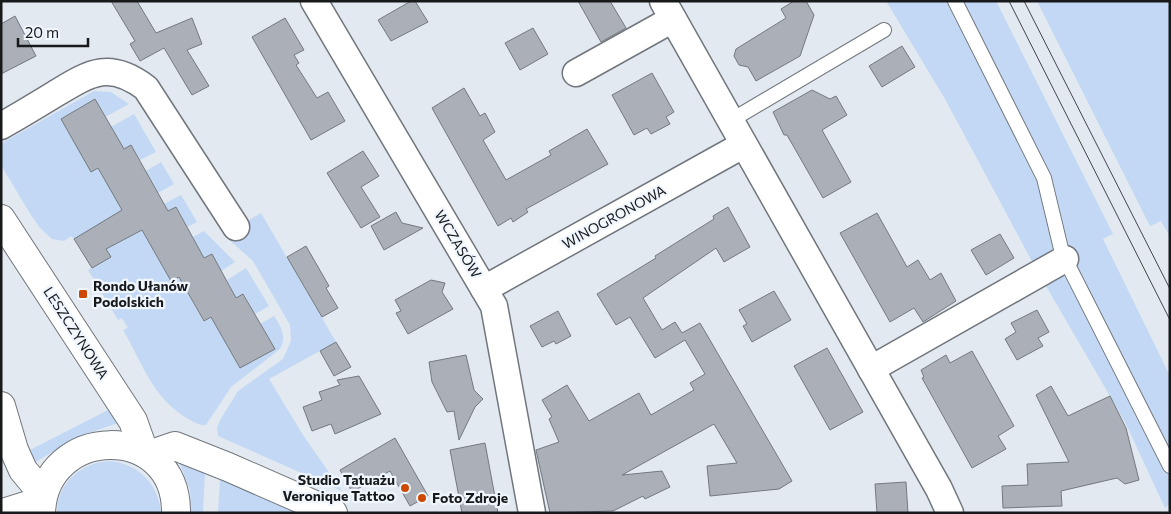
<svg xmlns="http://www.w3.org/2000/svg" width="1171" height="514" font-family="Commissioner,sans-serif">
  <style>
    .green { fill: #c2d8f4 }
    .building { fill: #abb0b8; stroke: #73797f }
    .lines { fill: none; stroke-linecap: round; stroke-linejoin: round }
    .service-casing { stroke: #71767d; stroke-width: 16 }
    .minor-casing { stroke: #71767d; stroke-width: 29 }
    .tertiary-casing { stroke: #71767d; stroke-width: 30 }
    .service { stroke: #fff; stroke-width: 14 }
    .minor { stroke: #fff; stroke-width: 26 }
    .tertiary { stroke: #fff; stroke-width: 28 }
    .tram { stroke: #434649; stroke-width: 1 }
    .poi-dot { fill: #cd4900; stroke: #f0f6fe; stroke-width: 2 }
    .labels { text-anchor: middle; stroke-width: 4.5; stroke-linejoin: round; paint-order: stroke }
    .street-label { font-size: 14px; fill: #17191b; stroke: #f0f6fe }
    .poi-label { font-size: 14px; font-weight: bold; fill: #17191b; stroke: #f0f6fe; text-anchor: start }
  </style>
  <rect width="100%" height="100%" fill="#e3e9f1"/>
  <!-- green -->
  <g class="green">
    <polygon points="886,1 996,1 1113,234 1103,239 1170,376 1170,504 1165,508 1125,422 1035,267 945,99"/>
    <polygon points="1037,1 1170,1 1170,237 1161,221 1150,226"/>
    <path d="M94 91 111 92 129 104 105 117 95 99 61 119 91 171 98 168 135 233 142 230 171 281 179 277 203 321 211 317 240 368 274 349 260 324 274 316C281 326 287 337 280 349L231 387 206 425C199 426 192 421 185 417 151 395 143 364 123 330L128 328 122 318 118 320 88 270 111 257 94 228 74 239 71 236 64 241 52 239 40 228 29 212 1 165V144L4 142Z"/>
    <polygon points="134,114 156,152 140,160 131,145 124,149 111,127"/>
    <polygon points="161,162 174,184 158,193 146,171"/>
    <polygon points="181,195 197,222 187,227 176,207 168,211 164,204"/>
    <polygon points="261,213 336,342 269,379 303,435 342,491 218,436 217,428 220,420 238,391 283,359 291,341 290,325 253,261 224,235"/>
    <polygon points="204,231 235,262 221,271 212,254 204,258 193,237"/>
    <polygon points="246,268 269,306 255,314 244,294 236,298 227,280"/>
    <polygon points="110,409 118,423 77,437 34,463 30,450"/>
    <path d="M111 461C140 465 158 484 161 513H57C57 482 82 462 111 461Z"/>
    <polygon points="179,461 205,472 203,513 191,513 190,490"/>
    <polygon points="220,479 227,482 296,513 218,513"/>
  </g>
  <!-- building -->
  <g class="building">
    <polygon points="111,1 137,1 156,33 192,18 202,44 187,50 209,86 192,95 164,48 140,61 130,44 135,41"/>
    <polygon points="411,1 415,1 428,22 391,41 378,20"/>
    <polygon points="578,1 610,1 626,28 601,42"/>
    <polygon points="794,1 806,1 814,15 800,56 756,81 748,67 739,65 734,56 736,49 786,18 781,9"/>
    <polygon points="15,16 36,56 1,74 1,24"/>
    <polygon points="285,18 304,50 294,55 299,63 296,65 317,98 328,92 345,121 311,140 252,37"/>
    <polygon points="533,28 548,54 520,70 505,43"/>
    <polygon points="902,46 915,67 882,87 869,66"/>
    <polygon points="652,73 674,112 666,117 670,124 651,134 647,128 634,135 612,95"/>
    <polygon points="464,88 480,116 485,113 495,132 483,140 506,180 551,155 549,151 587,129 608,164 526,209 528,212 513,222 511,218 498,226 432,108"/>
    <polygon points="812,90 830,99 836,96 847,115 822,130 851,182 823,198 787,135 784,135 773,112"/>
    <polygon points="95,99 124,149 131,145 168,211 176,207 204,258 212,254 236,298 243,294 275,349 240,368 211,317 204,321 179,277 171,281 142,230 106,249 111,257 92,268 74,239 122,210 98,168 91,172 61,119"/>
    <polygon points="363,151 379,176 361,187 380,217 361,228 327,173"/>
    <polygon points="728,207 750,247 724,262 716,248 643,298 662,330 675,322 682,333 700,323 792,481 779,489 710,496 707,466 737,463 714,424 622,475 662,471 670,487 645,499 643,496 613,511 550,513 536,450 559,442 549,419 552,417 542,400 567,385 589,421 639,393 651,415 694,390 690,383 705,374 685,340 655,358 630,317 616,325 597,294 656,258 655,256 714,219 713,216"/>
    <polygon points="396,212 402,223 423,228 384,250 371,226"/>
    <polygon points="877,213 907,267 918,260 930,280 941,273 956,301 923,322 914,308 890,322 840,233"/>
    <polygon points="1000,234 1014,258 986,275 971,250"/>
    <polygon points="306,246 329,286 326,288 338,308 322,317 287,257"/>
    <polygon points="431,280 445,283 442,292 453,309 408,334 396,313 401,311 395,300"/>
    <polygon points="774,291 791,320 752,342 743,326 747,324 739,310"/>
    <polygon points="1037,310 1049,332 1038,338 1043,346 1017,360 1005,339 1016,332 1011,323"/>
    <polygon points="558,311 571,336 556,344 554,341 542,347 530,326"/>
    <polygon points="336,342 351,367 334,376 320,351"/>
    <polygon points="827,348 863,412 830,430 794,366"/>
    <polygon points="972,351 1014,426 998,436 1006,449 972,468 922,378 924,377 921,370 946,355 950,363"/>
    <polygon points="466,355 474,390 483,399 475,407 459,440 454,411 447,412 432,382 429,362"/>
    <polygon points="359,376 381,414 335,434 331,424 312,431 303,407 322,400 319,392 340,385 337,380"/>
    <polygon points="1051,386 1068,416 1110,396 1126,428 1139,480 1125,484 1117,478 1061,491 1062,506 1003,508 1002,486 1028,485 1027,464 1069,462 1036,395"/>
    <polygon points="395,438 428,496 410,506 390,471 352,492 340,470"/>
    <polygon points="485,443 498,513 462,513 450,450"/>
    <polygon points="906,482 908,513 877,513 875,484"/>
  </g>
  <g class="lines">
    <defs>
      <g id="service">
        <polyline points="955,1 1044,178 1062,253 1170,466"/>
        <polyline points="730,121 884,30"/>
      </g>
      <g id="minor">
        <polyline points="314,1 494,306 532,513"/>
        <polyline points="663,1 939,489 950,513"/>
        <polyline points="576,73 673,19"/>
        <path d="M1 126C19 116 37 105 55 94 90 73 109 60 146 88L236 227"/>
        <polyline points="484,289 743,145"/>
        <polyline points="871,369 1065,259"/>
      </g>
      <g id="tertiary">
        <polyline points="1,219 133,421 144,452"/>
        <polyline points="1,406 14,450 23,470 43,494"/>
        <polyline points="149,455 175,446 228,467 333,513"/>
        <polyline points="3,513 41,501"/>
        <path d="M41 513C44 424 177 421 176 513"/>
      </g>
    </defs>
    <!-- service casing -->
    <use href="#service" class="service-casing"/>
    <!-- minor casing -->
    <use href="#minor" class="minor-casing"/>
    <!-- tertiary casing -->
    <use href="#tertiary" class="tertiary-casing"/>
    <!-- service -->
    <use href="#service" class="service"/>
    <!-- minor -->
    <use href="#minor" class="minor"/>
    <!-- tertiary -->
    <use href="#tertiary" class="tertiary"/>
    <!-- tram -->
    <g class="tram">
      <polyline points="1009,1 1170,320"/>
      <polyline points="1024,1 1170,289"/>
    </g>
  </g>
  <!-- markers -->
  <g class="poi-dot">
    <rect x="78" y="289" width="10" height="10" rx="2.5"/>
    <circle cx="405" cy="488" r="5"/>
    <circle cx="422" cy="498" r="5"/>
  </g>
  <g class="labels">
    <!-- street labels -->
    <g class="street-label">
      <text transform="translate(614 217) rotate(-29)" y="5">WINOGRONOWA</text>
      <text transform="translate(458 244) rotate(59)" y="5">WCZASÓW</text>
      <text transform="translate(76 333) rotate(57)" y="5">LESZCZYNOWA</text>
    </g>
    <!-- poi labels -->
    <g class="poi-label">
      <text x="93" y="291">Rondo Ułanów<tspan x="93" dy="16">Podolskich</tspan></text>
      <text x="395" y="485" text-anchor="end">Studio Tatuażu<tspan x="395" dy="16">Veronique Tattoo</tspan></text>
      <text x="432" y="503">Foto Zdroje</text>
    </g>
  </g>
  <!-- border -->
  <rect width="1171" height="514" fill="none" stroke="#17191b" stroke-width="5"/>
  <!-- scale -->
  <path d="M18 38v8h70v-8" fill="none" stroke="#17191b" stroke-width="2.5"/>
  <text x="25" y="38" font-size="15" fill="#17191b" stroke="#f0f6fe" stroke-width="4" paint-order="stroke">20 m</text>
</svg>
